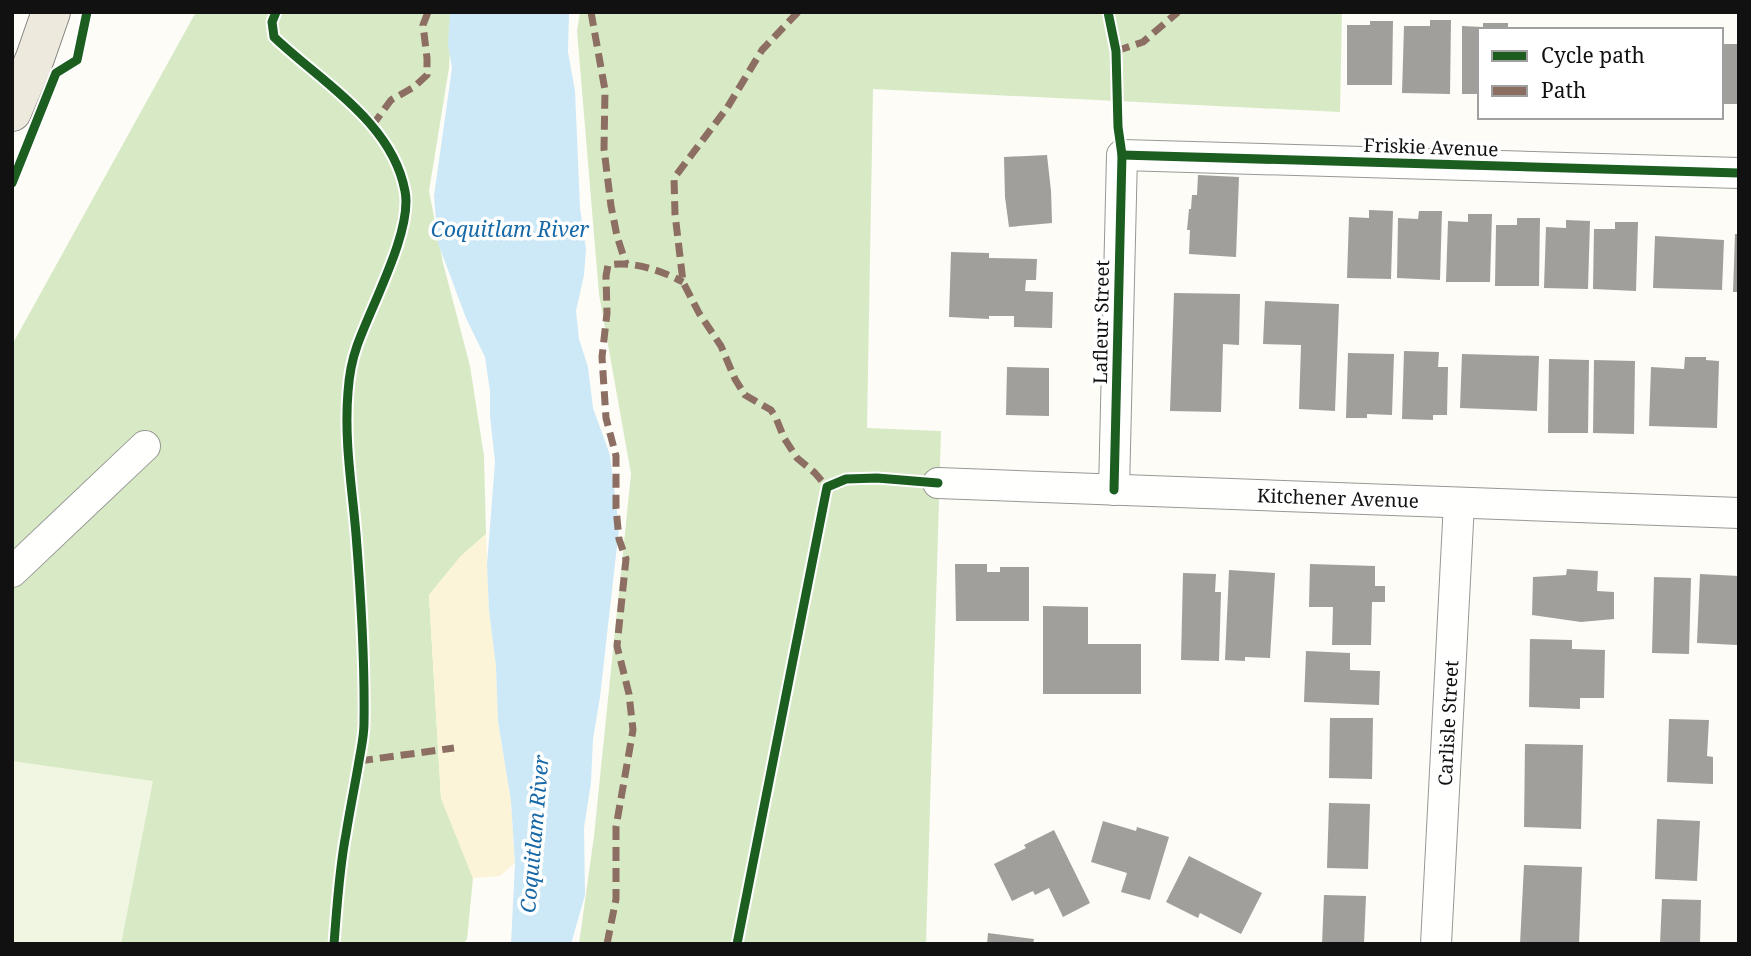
<svg xmlns="http://www.w3.org/2000/svg" width="1751" height="956" font-family="'Noto Serif',serif">
  <style>
    .forest { fill: #d8eac5 }
    .sand { fill: #fcf4d9 }
    .pitch { fill: #f0f6e1 }
    .water { fill: #cde8f7 }
    .building { fill: #a19f9c }
    .lines { fill: none; stroke-linecap: round; stroke-linejoin: round }
    .minor-casing { stroke: #979795; stroke-width: 32 }
    .major-casing { stroke: #858482; stroke-width: 40 }
    .minor { stroke: #fffffe; stroke-width: 30 }
    .major { stroke: #ede9dc; stroke-width: 38 }
    .quiet { stroke: #8d6e63; stroke-width: 7; stroke-dasharray: 14 7; stroke-linecap: butt }
    .cycleway-casing { stroke: #fff; stroke-width: 13 }
    .cycleway { stroke: #1b5e20; stroke-width: 9 }
    .labels { text-anchor: middle; stroke-width: 7; stroke-linejoin: round; paint-order: stroke }
    .street-label { font-size: 19px; fill: #111; stroke: #fff }
    .water-label { font-size: 21px; font-style: italic; fill: #1768a6; stroke: #fff }
  </style>
  <rect width="100%" height="100%" fill="#fdfcf7"/>
  <!-- forest -->
  <g class="forest">
    <polygon points="196,12 452,12 449,68 429,191 443,263 470,366 484,456 486,534 461,556 429,595 441,798 473,878 467,939 463,944 12,944 12,345"/>
    <polygon points="580,12 1342,12 1340,112 873,89 867,428 941,431 926,944 579,944 594,836 631,474 599,294 577,31"/>
  </g>
  <!-- sand -->
  <polygon class="sand" points="486,534 489,611 496,666 498,721 511,801 515,863 500,876 473,878 441,798 429,595 461,556"/>
  <!-- pitch -->
  <polygon class="pitch" points="12,761 153,781 121,944 12,944"/>
  <!-- water -->
  <polygon class="water" points="450,12 569,12 568,52 575,91 580,208 586,249 584,275 576,311 579,339 588,367 593,408 610,455 619,528 600,697 593,739 591,782 584,828 585,895 571,944 511,944 515,864 511,801 498,721 496,666 489,611 487,565 495,462 490,416 490,391 485,357 466,318 438,243 434,196 452,68 448,44"/>
  <!-- building -->
  <g class="building">
    <polygon points="1430,20 1451,20 1450,94 1402,93 1404,26 1430,26"/>
    <polygon points="1370,21 1393,21 1392,85 1347,85 1347,25 1370,25"/>
    <polygon points="1483,23 1508,23 1508,30 1480,30 1480,94 1462,94 1462,26 1483,27"/>
    <rect x="1721" y="44" width="18" height="60"/>
    <polygon points="1047,155 1051,191 1052,223 1009,227 1005,197 1004,157"/>
    <polygon points="1198,175 1239,177 1236,257 1189,254 1190,230 1187,230 1189,209 1191,209 1192,195 1197,195"/>
    <polygon points="1369,210 1393,211 1391,279 1347,278 1349,217 1369,218"/>
    <polygon points="1419,211 1442,211 1440,280 1397,278 1398,218 1418,219"/>
    <polygon points="1468,214 1492,214 1490,282 1446,282 1448,221 1468,222"/>
    <polygon points="1517,218 1540,218 1539,286 1495,286 1496,225 1517,225"/>
    <polygon points="1566,220 1590,221 1588,289 1544,288 1546,227 1566,228"/>
    <polygon points="1615,222 1638,222 1636,291 1593,289 1594,229 1615,229"/>
    <polygon points="1735,234 1739,234 1739,292 1733,292"/>
    <polygon points="1655,236 1724,240 1722,290 1653,288"/>
    <polygon points="951,252 989,253 989,258 1037,259 1036,280 1026,280 1025,291 1053,292 1052,328 1014,327 1014,316 989,316 989,319 949,317"/>
    <polygon points="1174,293 1240,294 1239,345 1223,344 1221,412 1170,411"/>
    <polygon points="1265,301 1339,304 1335,411 1299,409 1301,345 1263,344"/>
    <polygon points="1404,351 1439,352 1438,367 1448,367 1447,415 1433,415 1433,420 1402,419"/>
    <polygon points="1348,353 1394,354 1392,415 1367,414 1367,418 1346,418"/>
    <polygon points="1462,354 1539,356 1537,411 1460,408"/>
    <polygon points="1685,357 1706,357 1706,360 1719,361 1717,428 1649,426 1651,367 1684,369"/>
    <polygon points="1549,359 1589,360 1588,433 1548,433"/>
    <polygon points="1594,360 1635,361 1634,434 1593,433"/>
    <polygon points="1007,367 1049,368 1049,416 1006,415"/>
    <polygon points="955,564 987,564 987,572 1000,572 1000,567 1029,567 1029,621 956,621"/>
    <polygon points="1310,564 1375,566 1375,586 1385,586 1385,602 1372,602 1371,645 1332,645 1333,607 1309,607"/>
    <polygon points="1567,569 1598,571 1597,591 1614,592 1614,619 1581,622 1532,615 1533,577 1566,575"/>
    <polygon points="1229,570 1275,573 1270,658 1245,657 1245,661 1225,660"/>
    <polygon points="1183,573 1216,574 1215,592 1221,592 1219,661 1181,660"/>
    <polygon points="1700,574 1739,576 1737,645 1697,643"/>
    <polygon points="1654,577 1691,578 1689,654 1652,653"/>
    <polygon points="1043,606 1088,607 1088,644 1141,644 1141,694 1043,694"/>
    <polygon points="1530,639 1572,640 1572,649 1605,650 1604,698 1580,698 1580,709 1529,707"/>
    <polygon points="1306,651 1350,653 1350,670 1380,671 1379,705 1304,702"/>
    <polygon points="1330,718 1373,718 1372,779 1329,778"/>
    <polygon points="1669,719 1709,720 1707,756 1713,757 1713,784 1667,782"/>
    <polygon points="1525,744 1583,745 1581,829 1524,827"/>
    <polygon points="1329,803 1370,804 1368,869 1327,868"/>
    <polygon points="1657,819 1700,821 1697,881 1655,879"/>
    <polygon points="1103,821 1136,831 1137,827 1169,837 1150,900 1121,892 1127,873 1091,862"/>
    <polygon points="1054,830 1090,903 1063,917 1049,888 1035,895 1033,891 1012,901 994,864 1026,848 1024,845"/>
    <polygon points="1189,856 1262,893 1241,934 1200,913 1198,918 1166,902"/>
    <polygon points="1524,865 1582,867 1579,944 1520,944"/>
    <polygon points="1324,895 1366,896 1364,944 1322,944"/>
    <polygon points="1662,899 1701,900 1700,944 1660,944"/>
    <polygon points="988,933 1034,939 1033,944 987,944"/>
  </g>
  <g class="lines">
    <defs>
      <g id="minor">
        <polyline points="938,483 1739,513"/>
        <polyline points="1114,490 1122,155 1739,173"/>
        <polyline points="12,572 145,446"/>
        <polyline points="1436,944 1459,503"/>
      </g>
      <polyline id="major" points="12,112 35,58 51,12"/>
    </defs>
    <!-- minor casing -->
    <use href="#minor" class="minor-casing"/>
    <!-- major casing -->
    <use href="#major" class="major-casing"/>
    <!-- minor -->
    <use href="#minor" class="minor"/>
    <!-- major -->
    <use href="#major" class="major"/>
    <!-- quiet -->
    <g class="quiet">
      <polyline points="591,12 605,90 604,149 611,206 617,236 626,264"/>
      <polyline points="798,12 762,50 727,108 674,178 675,214 683,282 699,313 721,346 735,379 745,395 771,410 776,418 784,438 797,458 815,473 827,487"/>
      <polyline points="1116,51 1143,42 1178,12"/>
      <polyline points="372,126 391,100 414,87 427,75 427,58 423,25 428,12"/>
      <polyline points="359,761 454,748"/>
      <path d="M607 944 616 899V827L633 730 629 694 617 646 626 559 619 539 616 508V456L606 418 602 357 607 313 606 276 608 265C634 261 660 270 683 282"/>
    </g>
    <defs>
      <g id="cycleway">
        <path d="M276 12 272 22 274 37C321 82 392 122 405 191 413 230 371 306 357 346 352 360 349 377 348 392 344 440 352 487 356 534 361 597 365 661 364 724 364 736 361 749 359 761 355 785 350 809 346 834 339 870 337 907 334 944"/>
        <polyline points="1108,12 1116,51 1118,127 1122,155 1114,490"/>
        <polyline points="1122,155 1739,173"/>
        <polyline points="12,183 56,73 77,60 87,12"/>
        <polyline points="737,944 827,487 846,479 877,478 938,483"/>
      </g>
    </defs>
    <!-- cycleway casing -->
    <use href="#cycleway" class="cycleway-casing"/>
    <!-- cycleway -->
    <use href="#cycleway" class="cycleway"/>
  </g>
  <g class="labels">
    <!-- street labels -->
    <g class="street-label">
      <text transform="translate(1431 147) rotate(2)" y="7">Friskie Avenue</text>
      <text transform="translate(1101 322) rotate(-89)" y="7">Lafleur Street</text>
      <text transform="translate(1338 498) rotate(2)" y="7">Kitchener Avenue</text>
      <text transform="translate(1448 723) rotate(-87)" y="7">Carlisle Street</text>
    </g>
    <!-- water labels -->
    <g class="water-label">
      <text x="510" y="237">Coquitlam River</text>
      <text transform="translate(535 834) rotate(-85)" y="7">Coquitlam River</text>
    </g>
  </g>
  <!-- border -->
  <rect width="1751" height="956" fill="none" stroke="#111111" stroke-width="28"/>
  <!-- legend -->
  <rect x="1478" y="28" width="245" height="91" fill="#ffffff" stroke="#a0a0a0" stroke-width="2"/>
  <rect x="1492" y="51" width="35" height="10" fill="#1b5e20" stroke="#a0a0a0" stroke-width="2"/>
  <text x="1541" y="63" font-size="21" fill="#111111">Cycle path</text>
  <rect x="1492" y="86" width="35" height="10" fill="#8d6e63" stroke="#a0a0a0" stroke-width="2"/>
  <text x="1541" y="98" font-size="21" fill="#111111">Path</text>
</svg>
